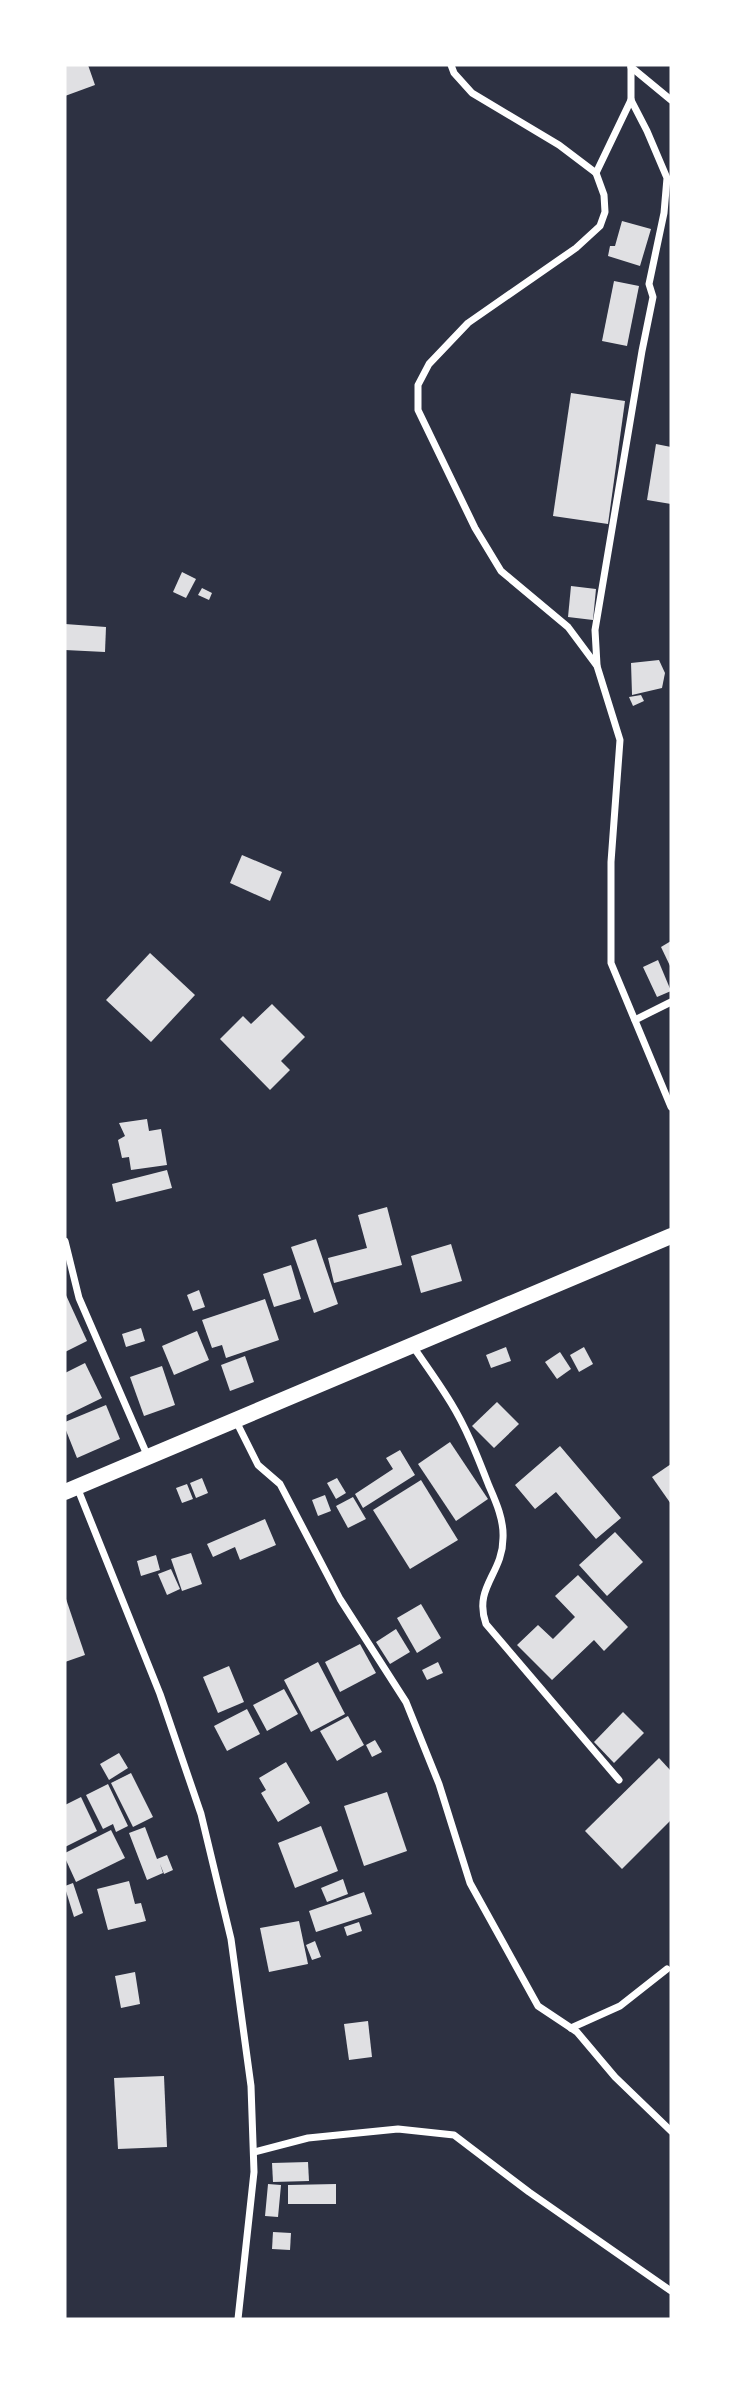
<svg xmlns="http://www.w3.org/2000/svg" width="736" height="2384" font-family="Figtree,sans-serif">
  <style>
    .building { fill: #e0e0e3 }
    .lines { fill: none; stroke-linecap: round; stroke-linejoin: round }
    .minor { stroke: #fff; stroke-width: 7 }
    .trunk { stroke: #fff; stroke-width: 16 }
  </style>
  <rect width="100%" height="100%" fill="#2d3142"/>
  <!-- building -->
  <g class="building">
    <polygon points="65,65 88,65 95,85 65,96"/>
    <polygon points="622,221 651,229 640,266 608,256 610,246 615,246"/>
    <polygon points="614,281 639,286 627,346 602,341"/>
    <polygon points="571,393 625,401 608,524 553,516"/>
    <polygon points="656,444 671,447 671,504 647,500"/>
    <polygon points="182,572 196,579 186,598 173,592"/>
    <polygon points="571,586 596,589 593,620 568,617"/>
    <polygon points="202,588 212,593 209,600 198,595"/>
    <polygon points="65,624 106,627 105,652 65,650"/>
    <polygon points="659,660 665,673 662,688 632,695 631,663"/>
    <polygon points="641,695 644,701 633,706 629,697"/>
    <polygon points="242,855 282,872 270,901 230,883"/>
    <polygon points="671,941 671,968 661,947"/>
    <polygon points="150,953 195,995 151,1042 106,1000"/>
    <polygon points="658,960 671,991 657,997 643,967"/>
    <polygon points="272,1004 305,1037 281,1061 290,1070 270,1090 220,1039 243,1016 251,1024"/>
    <polygon points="147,1119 149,1131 161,1129 167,1165 131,1170 129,1157 122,1158 118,1140 125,1136 119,1123"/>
    <polygon points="167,1170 172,1188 116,1202 112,1184"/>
    <polygon points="387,1207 402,1265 334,1283 328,1258 367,1248 358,1215"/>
    <polygon points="316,1239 338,1304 314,1313 291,1247"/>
    <polygon points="451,1244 462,1281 421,1293 411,1256"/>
    <polygon points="291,1265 301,1299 274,1307 263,1274"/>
    <polygon points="199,1290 205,1307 193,1311 187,1295"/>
    <polygon points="65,1293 87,1341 65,1352"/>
    <polygon points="265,1299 279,1340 226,1358 222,1345 212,1348 202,1320"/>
    <polygon points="141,1328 145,1341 126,1347 122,1334"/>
    <polygon points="197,1331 209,1360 174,1375 162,1346"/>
    <polygon points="506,1347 511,1361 491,1368 486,1355"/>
    <polygon points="584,1347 593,1364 579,1372 570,1355"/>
    <polygon points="560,1352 571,1369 557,1379 545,1362"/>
    <polygon points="245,1356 254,1382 230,1391 221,1365"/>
    <polygon points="85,1363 102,1398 65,1416 65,1373"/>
    <polygon points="162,1366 175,1405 144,1416 130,1377"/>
    <polygon points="497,1402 519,1424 494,1448 472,1426"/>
    <polygon points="106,1405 120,1439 77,1458 65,1428 65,1422"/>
    <polygon points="450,1442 488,1499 456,1521 418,1464"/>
    <polygon points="560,1446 621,1518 596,1539 556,1492 535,1509 515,1485"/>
    <polygon points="400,1450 415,1475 363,1508 355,1494 393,1469 386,1458"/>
    <polygon points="671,1464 671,1504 652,1477"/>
    <polygon points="202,1478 208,1493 196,1498 190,1483"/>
    <polygon points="337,1478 346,1493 336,1499 327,1483"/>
    <polygon points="421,1480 458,1540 410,1569 373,1510"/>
    <polygon points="187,1484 193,1499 182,1503 176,1488"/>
    <polygon points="325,1495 331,1511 318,1516 312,1500"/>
    <polygon points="353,1497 366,1519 348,1528 336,1506"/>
    <polygon points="265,1519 276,1545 240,1560 235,1547 213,1557 207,1544"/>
    <polygon points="615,1532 643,1562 607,1596 579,1565"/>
    <polygon points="191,1553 202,1584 182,1591 171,1559"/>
    <polygon points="156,1555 160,1570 141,1576 137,1561"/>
    <polygon points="171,1569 180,1589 167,1595 158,1574"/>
    <polygon points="578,1575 628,1627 604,1651 594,1640 552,1680 517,1645 538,1625 553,1639 575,1617 555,1596"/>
    <polygon points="65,1596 85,1655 65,1662"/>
    <polygon points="421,1604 441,1638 417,1653 397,1618"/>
    <polygon points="396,1629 410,1652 390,1664 376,1642"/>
    <polygon points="360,1644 376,1673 340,1692 325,1662"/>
    <polygon points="318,1662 345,1714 311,1732 284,1680"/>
    <polygon points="438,1662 443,1673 427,1680 422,1670"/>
    <polygon points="229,1666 244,1702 218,1713 203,1677"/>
    <polygon points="284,1689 298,1714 267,1731 253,1705"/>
    <polygon points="247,1709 260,1734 227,1751 214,1726"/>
    <polygon points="623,1712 644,1733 614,1763 594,1742"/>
    <polygon points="348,1716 364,1745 337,1761 320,1731"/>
    <polygon points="375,1740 382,1752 372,1757 366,1745"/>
    <polygon points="119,1753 128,1768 109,1780 100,1764"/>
    <polygon points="659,1758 671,1771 671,1820 622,1869 585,1831"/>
    <polygon points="286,1762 310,1803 278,1822 261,1793 266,1790 259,1778"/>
    <polygon points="131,1773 153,1817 133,1827 111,1783"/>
    <polygon points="108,1784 128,1826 116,1832 113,1824 103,1829 86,1795"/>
    <polygon points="387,1792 407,1851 364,1866 344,1806"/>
    <polygon points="81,1797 97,1831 65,1847 65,1805"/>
    <polygon points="321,1826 338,1871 295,1888 278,1843"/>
    <polygon points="145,1827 157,1859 167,1855 173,1870 164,1874 160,1864 163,1873 147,1880 129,1833"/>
    <polygon points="111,1830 125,1858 76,1882 65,1858 65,1853"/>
    <polygon points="343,1879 348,1894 327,1902 321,1888"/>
    <polygon points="129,1881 135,1904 141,1903 146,1921 108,1930 97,1889"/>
    <polygon points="73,1883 83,1913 74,1917 65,1888 65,1886"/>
    <polygon points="364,1892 372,1914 316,1932 309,1911"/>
    <polygon points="299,1921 308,1964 269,1972 260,1928"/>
    <polygon points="359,1922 362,1931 347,1936 344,1927"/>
    <polygon points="315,1941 321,1957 312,1960 306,1945"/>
    <polygon points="135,1972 140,2004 121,2008 115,1976"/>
    <polygon points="368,2021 372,2057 349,2060 344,2024"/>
    <polygon points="164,2076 167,2147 118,2149 114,2078"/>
    <polygon points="308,2162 309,2181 273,2182 272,2163"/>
    <polygon points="268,2184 281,2185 278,2217 265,2216"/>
    <polygon points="336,2184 336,2204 288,2204 288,2185"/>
    <polygon points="273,2232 291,2233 290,2250 272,2249"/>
  </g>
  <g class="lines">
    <!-- minor -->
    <g class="minor">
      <polyline points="451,65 454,73 472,93 559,145 596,173 604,195 605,212 600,226 576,248 468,323 429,364 418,385 418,410 475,528 501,571 568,627 597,666 620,740 611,862 611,963 671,1107"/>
      <polyline points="631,67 671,100"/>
      <polyline points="596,173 631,100"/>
      <polyline points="597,665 595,630 642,351 653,297 649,284 664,213 667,178 647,131 631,100 631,65"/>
      <polyline points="635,1020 671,1002"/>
      <polyline points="65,1241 79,1298 148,1457"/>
      <path d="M412 1345C425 1364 439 1383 451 1403 467 1429 478 1458 489 1486 496 1502 504 1520 503 1538 503 1574 473 1587 486 1624L619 1780"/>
      <polyline points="235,1419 258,1465 280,1484 340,1599 406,1702 439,1784 470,1883 538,2006 577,2032 615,2077 671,2131"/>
      <polyline points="77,1487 160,1694 201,1814 231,1939 251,2086 254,2172 238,2319"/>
      <polyline points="571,2028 620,2006 667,1969"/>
      <polyline points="254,2152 308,2138 398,2129 454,2135 529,2192 671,2291"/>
    </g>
    <!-- trunk -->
    <polyline class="trunk" points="65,1492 671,1236"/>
  </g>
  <!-- border -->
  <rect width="736" height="2384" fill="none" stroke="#ffffff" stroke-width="133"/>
</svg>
